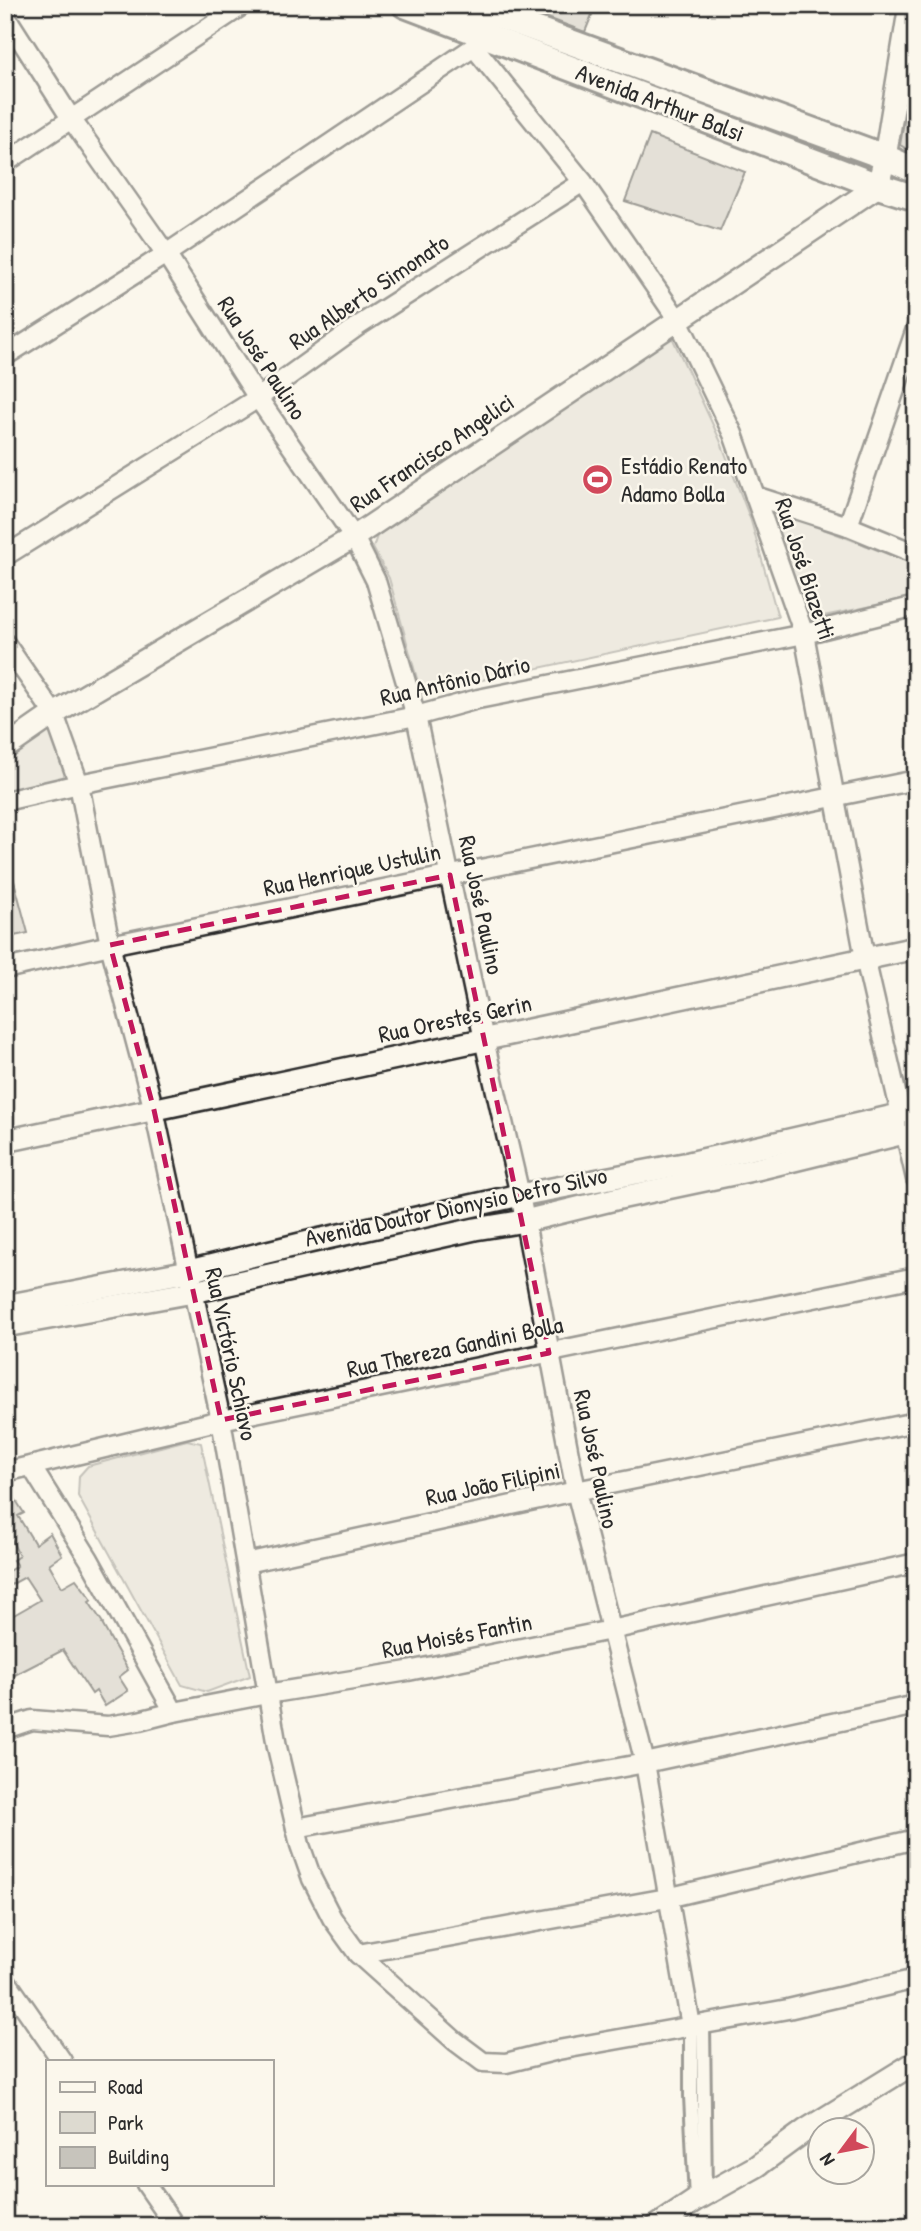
<svg xmlns="http://www.w3.org/2000/svg" width="921" height="2231" font-family="'Patrick Hand',sans-serif">
  <style>
    .green { fill: #dddad0; stroke: #84827e; stroke-width: 2 }
    .building { fill: #c7c4bc; stroke: #2b2b2b; stroke-width: 2 }
    .lines { fill: none; stroke-linecap: round; stroke-linejoin: round }
    .pedestrian-casing { stroke: #2b2b2b; stroke-width: 18 }
    .minor-casing { stroke: #2b2b2b; stroke-width: 23 }
    .tertiary-casing { stroke: #2b2b2b; stroke-width: 26 }
    .secondary-casing { stroke: #2b2b2b; stroke-width: 30 }
    .pedestrian { stroke: #fbf7ec; stroke-width: 12 }
    .minor { stroke: #fbf7ec; stroke-width: 18 }
    .tertiary { stroke: #fbf7ec; stroke-width: 21 }
    .secondary { stroke: #fbf7ec; stroke-width: 24 }
    .marked { fill: none; stroke: #c2185b; stroke-width: 5; stroke-dasharray: 14 9; stroke-linejoin: round }
    .labels { text-anchor: middle; stroke-width: 5; stroke-linejoin: round; paint-order: stroke }
    .street-label { font-size: 24px; fill: #2b2b2b; stroke: #fbf7ec }
    .poi-label { font-size: 24px; fill: #2b2b2b; stroke: #fbf7ec; text-anchor: start }
  </style>
  <rect width="100%" height="100%" fill="#fbf7ec"/>
  <filter id="ink" filterUnits="userSpaceOnUse"><feTurbulence type="fractalNoise" baseFrequency=".0143" numOctaves="2"/><feDisplacementMap in="SourceGraphic" scale="14" xChannelSelector="R" yChannelSelector="G"/><feConvolveMatrix kernelMatrix="1 2 1 2 8 2 1 2 1" color-interpolation-filters="sRGB"/></filter>
  <g filter="url(#ink)">
    <!-- green -->
    <g class="green">
      <polygon points="672,337 720,440 751,521 778,617 421,693 389,578 373,548 377,536"/>
      <polygon points="770,508 916,565 916,597 804,620"/>
      <polygon points="51,718 73,777 5,794 5,750"/>
      <polygon points="187,1440 201,1443 250,1676 207,1692 182,1685 78,1496 79,1476 88,1466"/>
    </g>
    <!-- building -->
    <g class="building">
      <polygon points="513,5 596,5 585,32"/>
      <polygon points="910,85 916,85 916,154 900,145"/>
      <polygon points="650,135 745,172 720,231 625,201"/>
      <polygon points="10,866 28,933 5,938 5,867"/>
      <polygon points="5,1483 24,1513 18,1516 35,1544 50,1533 62,1555 49,1564 62,1587 76,1579 92,1600 89,1602 103,1623 102,1624 128,1670 119,1677 128,1691 105,1706 96,1691 92,1694 63,1650 5,1680 5,1620 40,1600 25,1577 5,1588 5,1573 17,1566 13,1560 19,1556 5,1526"/>
    </g>
    <g class="lines">
      <defs>
        <g id="pedestrian">
          <polyline points="703,2024 705,2195"/>
          <polyline points="691,2026 691,2096 696,2200"/>
        </g>
        <g id="minor">
          <polyline points="5,15 72,120 166,254 258,398 354,537 376,581 416,716 484,1040 520,1195 576,1491 645,1763 691,2026"/>
          <polyline points="474,47 583,182 678,320 733,434 804,634 865,958 916,1179"/>
          <polyline points="5,163 243,5"/>
          <polyline points="5,356 166,254 474,47 483,38"/>
          <polyline points="755,496 848,526 916,554"/>
          <polyline points="848,526 916,329"/>
          <polyline points="5,556 258,398 358,326 583,182"/>
          <polyline points="5,643 54,714 79,784 110,945 154,1110 221,1420 277,1747 300,1845 312,1879 332,1918 358,1954 455,2041 483,2062 506,2063 558,2050 788,2009 916,1979"/>
          <polyline points="5,801 79,784 416,716 478,699 804,634 916,606"/>
          <polyline points="5,969 110,945 916,780"/>
          <polyline points="31,1466 89,1559 174,1712"/>
          <polyline points="5,1472 221,1420 916,1277"/>
          <polyline points="246,1563 576,1491 916,1422"/>
          <polyline points="5,1729 32,1720 108,1726 139,1721 174,1712 267,1694 408,1671 611,1630 916,1563"/>
          <polyline points="296,1828 645,1763 916,1705"/>
          <polyline points="358,1954 667,1898 916,1839"/>
          <polyline points="5,1979 62,2061"/>
          <polyline points="146,2184 175,2226"/>
        </g>
        <g id="tertiary">
          <polyline points="5,748 54,714 354,537 878,186 885,157 910,5"/>
          <polyline points="5,1141 916,948"/>
          <polyline points="5,1306 189,1271 313,1241 520,1195 689,1163 916,1111"/>
          <polyline points="5,1326 193,1292 475,1229 525,1221 615,1199 757,1169 916,1130"/>
          <polyline points="657,2226 696,2200 757,2166 806,2130 916,2062"/>
        </g>
        <g id="secondary">
          <polyline points="405,5 878,186 916,198"/>
          <polyline points="469,5 885,157 916,171"/>
        </g>
      </defs>
      <!-- pedestrian casing -->
      <use href="#pedestrian" class="pedestrian-casing"/>
      <!-- minor casing -->
      <use href="#minor" class="minor-casing"/>
      <!-- tertiary casing -->
      <use href="#tertiary" class="tertiary-casing"/>
      <!-- secondary casing -->
      <use href="#secondary" class="secondary-casing"/>
      <!-- pedestrian -->
      <use href="#pedestrian" class="pedestrian"/>
      <!-- minor -->
      <use href="#minor" class="minor"/>
      <!-- tertiary -->
      <use href="#tertiary" class="tertiary"/>
      <!-- secondary -->
      <use href="#secondary" class="secondary"/>
    </g>
  </g>
  <!-- marked area -->
  <path d="M0 0H921V2231H0ZM450 875 549 1353 221 1420 154 1110 110 945Z" fill="#fbf7ec" fill-opacity=".55" fill-rule="evenodd"/>
  <path class="marked" d="M450 875 549 1353 221 1420 154 1110 110 945Z"/>
  <!-- icons -->
  <defs>
    <symbol id="stadium-disc" viewBox="-11 -11 22 22"><circle r="9.5" fill="#d1495b" stroke="#fbf7ec"/><path d="M0-5a6.5 5 0 1 0 0 10a6.5 5 0 1 0 0-10ZM-3.5-1.8h7v3.6h-7Z" fill="#fff"/></symbol>
  </defs>
  <g fill-rule="evenodd">
    <use href="#stadium-disc" x="580" y="462" width="35" height="35"/>
  </g>
  <g class="labels">
    <!-- street labels -->
    <g class="street-label">
      <text transform="translate(660 103) rotate(21)" y="8">Avenida Arthur Balsi</text>
      <text transform="translate(369 292) rotate(-34)" y="8">Rua Alberto Simonato</text>
      <text transform="translate(262 358) rotate(57)" y="8">Rua José Paulino</text>
      <text transform="translate(432 453) rotate(-34)" y="8">Rua Francisco Angelici</text>
      <text transform="translate(805 569) rotate(72)" y="8">Rua José Biazetti</text>
      <text transform="translate(455 681) rotate(-13)" y="8">Rua Antônio Dário</text>
      <text transform="translate(352 870) rotate(-12)" y="8">Rua Henrique Ustulin</text>
      <text transform="translate(481 905) rotate(78)" y="8">Rua José Paulino</text>
      <text transform="translate(455 1019) rotate(-12)" y="8">Rua Orestes Gerin</text>
      <text transform="translate(456 1207) rotate(-12)" y="8">Avenida Doutor Dionysio Defro Silvo</text>
      <text transform="translate(455 1347) rotate(-12)" y="8">Rua Thereza Gandini Bolla</text>
      <text transform="translate(231 1354) rotate(78)" y="8">Rua Victório Schiavo</text>
      <text transform="translate(596 1459) rotate(78)" y="8">Rua José Paulino</text>
      <text transform="translate(493 1484) rotate(-12)" y="8">Rua João Filipini</text>
      <text transform="translate(457 1636) rotate(-11)" y="8">Rua Moisés Fantin</text>
    </g>
    <!-- poi labels -->
    <g class="poi-label">
      <text x="621" y="474">Estádio Renato<tspan x="621" dy="28">Adamo Bolla</tspan></text>
    </g>
  </g>
  <!-- margin -->
  <rect width="921" height="2231" fill="none" stroke="#fbf7ec" stroke-width="28"/>
  <rect x="14" y="14" width="893" height="2203" fill="none" stroke="#2b2b2b" stroke-width="2.5" filter="url(#ink)"/>
  <!-- legend -->
  <rect x="46" y="2060" width="228" height="126" fill="#fbf7ec" stroke="#a8a59f" stroke-width="2"/>
  <rect x="60" y="2082" width="35" height="10" fill="#fbf7ec" stroke="#a8a59f" stroke-width="2"/>
  <text x="108" y="2094" font-size="21" fill="#2b2b2b">Road</text>
  <rect x="60" y="2112" width="35" height="21" fill="#dddad0" stroke="#a8a59f" stroke-width="2"/>
  <text x="108" y="2130" font-size="21" fill="#2b2b2b">Park</text>
  <rect x="60" y="2147" width="35" height="21" fill="#c7c4bc" stroke="#a8a59f" stroke-width="2"/>
  <text x="108" y="2164" font-size="21" fill="#2b2b2b">Building</text>
  <!-- north arrow -->
  <g transform="translate(841 2151) rotate(238)"><circle r="33" fill="#fbf7ec" stroke="#a8a59f" stroke-width="2"/>
  <path d="M0-5L12 26L0 18L-12 26Z" fill="#d1495b"/>
  <text y="-10" font-size="19" font-weight="bold" text-anchor="middle" fill="#2b2b2b">N</text>
  </g>
</svg>
